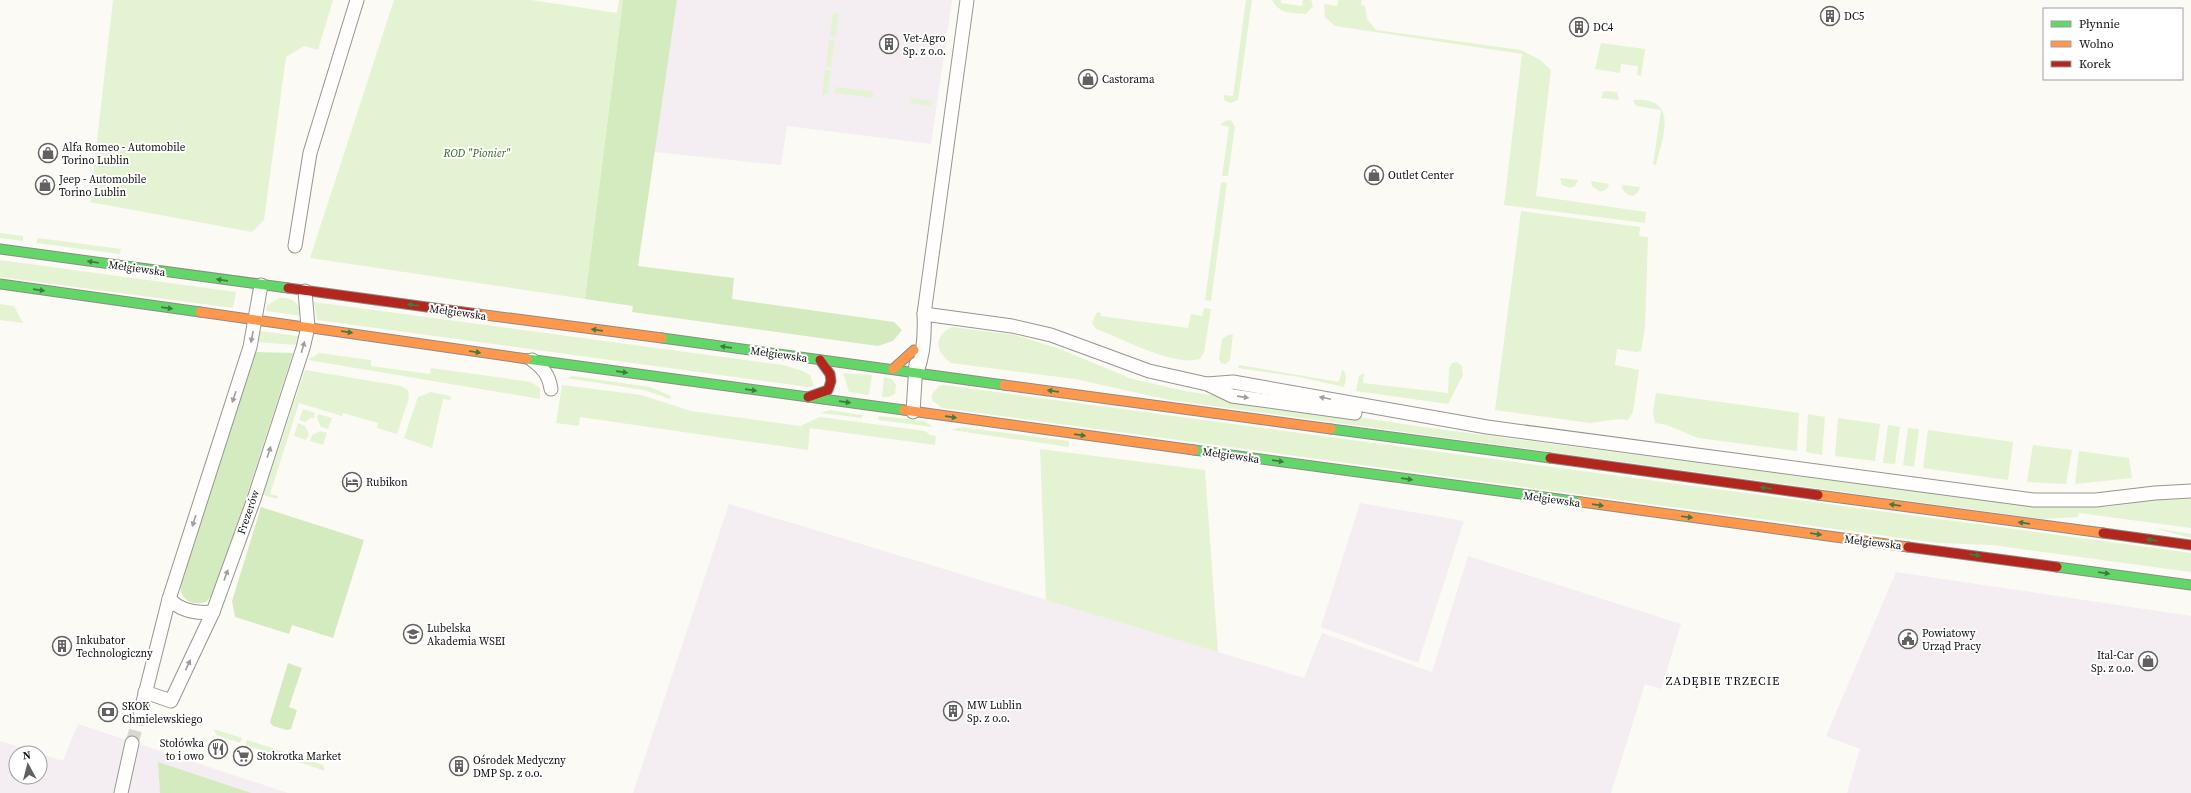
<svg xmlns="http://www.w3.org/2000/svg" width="2191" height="793" font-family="'Source Serif 4',serif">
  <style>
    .industrial { fill: #f4edf1 }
    .green { fill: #e4f3d2 }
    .forest { fill: #d4ebbf }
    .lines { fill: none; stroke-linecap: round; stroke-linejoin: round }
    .street-tunnel { stroke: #d8d7d2; stroke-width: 13; stroke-dasharray: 13 6; stroke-linecap: butt }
    .street-casing { stroke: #969592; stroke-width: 15 }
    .fast-casing { stroke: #8c8b89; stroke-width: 11 }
    .slow-casing { stroke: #8c8b89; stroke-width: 11 }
    .jam-casing { stroke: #8c8b89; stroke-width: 11 }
    .street { stroke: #fffefd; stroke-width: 13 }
    .fast { stroke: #63d668; stroke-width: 9 }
    .slow { stroke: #ff974d; stroke-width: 9 }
    .jam { stroke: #b3261e; stroke-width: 9 }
    .oneway { fill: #3d7c40 }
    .oneway2 { fill: #9f9e9e }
    .labels { text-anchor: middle; stroke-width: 4; stroke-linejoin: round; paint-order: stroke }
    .poi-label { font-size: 11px; fill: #0f0f0f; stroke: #fff; text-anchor: start }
    .park-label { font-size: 11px; font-style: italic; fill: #276c19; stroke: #fff }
    .street-label { font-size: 11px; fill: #0f0f0f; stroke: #fff }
    .neighbourhood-label { font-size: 12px; letter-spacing: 1px; fill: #0f0f0f; stroke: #fff }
  </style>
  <rect width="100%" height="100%" fill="#fcfaf4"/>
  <!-- industrial -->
  <g class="industrial">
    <polygon points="677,0 952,0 931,144 787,126 781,165 654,152"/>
    <polygon points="1360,503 1464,521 1418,663 1321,627"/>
    <polygon points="729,504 1304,678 1322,633 1432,672 1468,556 1681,624 1661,689 1645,684 1611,793 633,793"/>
    <polygon points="1896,572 2191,616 2191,793 1847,793 1860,749 1826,736"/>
    <polygon points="78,724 288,793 0,793 0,741 38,753 16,753 16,777 40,777 40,754 63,761"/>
  </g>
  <!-- green -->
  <g class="green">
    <polygon points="113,0 333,0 318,50 304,46 286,57 264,220 252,232 90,202"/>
    <polygon points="394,0 531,0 617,13 619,0 623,0 585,299 310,258"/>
    <polygon points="1246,0 1252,0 1238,100 1230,103 1225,101 1223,95 1233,96"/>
    <path d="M1272 0H1281V3L1302 6 1303 0H1311L1313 6 1306 14C1292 13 1279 14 1272 0Z"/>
    <polygon points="1338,0 1362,0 1361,5 1365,6 1367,19 1376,30 1521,50 1539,59 1551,70 1536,196 1646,212 1645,223 1504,205 1522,54 1335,26 1325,17 1324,4 1337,6"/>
    <polygon points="833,13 839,14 836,37 830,36"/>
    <polygon points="829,40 835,40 831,67 826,67"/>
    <polygon points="1601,43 1645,49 1641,76 1637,75 1638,66 1621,64 1620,73 1595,69"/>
    <polygon points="825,70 831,71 828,93 822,96"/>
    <polygon points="836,87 873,92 873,98 835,93"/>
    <polygon points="1607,91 1617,92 1619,100 1601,98 1603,92"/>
    <polygon points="911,98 932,101 931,106 910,103"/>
    <path d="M1633 100C1680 97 1663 138 1656 165L1653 164 1661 110 1636 106Z"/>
    <polygon points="1231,120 1235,127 1228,176 1222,176 1229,127 1220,125 1225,121"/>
    <polygon points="1560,178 1578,180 1575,186 1570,188 1562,185"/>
    <path d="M1591 181 1609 184C1608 189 1604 192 1599 191L1592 186Z"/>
    <polygon points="1221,182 1227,183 1211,301 1205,300"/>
    <path d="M1622 185 1640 187 1637 193 1633 196C1627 195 1622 192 1622 185Z"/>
    <polygon points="1521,211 1640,227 1639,236 1648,237 1645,328 1641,351 1636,352 1617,349 1615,365 1639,370 1633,412 1628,420 1618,419 1590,423 1495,410"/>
    <polygon points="0,233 23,236 23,241 0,238"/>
    <polygon points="38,238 121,249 120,254 36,243"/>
    <polygon points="0,260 236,292 233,308 0,277"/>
    <path d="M279 298C291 297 297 302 302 312V316L266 311 267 305Z"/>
    <polygon points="314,302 783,365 803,371 810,375 814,386 808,387 317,320"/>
    <polygon points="0,304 14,306 23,323 0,320"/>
    <path d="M1204 308 1211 309 1204 352 1200 359C1173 367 1122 338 1096 329L1092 323 1097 312 1101 313V316L1188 328 1191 314 1202 316Z"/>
    <path d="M952 327 1015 335 1060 349 1132 379 1185 391 1423 427 2035 507H2108L2157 500 2191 499V528L2079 513 2078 517 2043 519 1169 400 1075 379 951 363C935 351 933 337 952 327Z"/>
    <polygon points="260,331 298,336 295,345 256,342"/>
    <polygon points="1233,334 1230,360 1226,364 1221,363 1219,359 1222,339 1228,335"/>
    <polygon points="319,353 371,360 371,366 430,374 431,368 531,382 540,388 540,399 308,360"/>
    <polygon points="1457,362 1462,366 1463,375 1448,404 1356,391 1359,376 1364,373 1363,383 1448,393 1449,369 1452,363"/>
    <polygon points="1239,365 1339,382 1342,370 1345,372 1346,378 1344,387 1299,377 1238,368"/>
    <polygon points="305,370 401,386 408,390 409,398 397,434 377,428 378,423 343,413 342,416 299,403 270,494 278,496 277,499 263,495"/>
    <polygon points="843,373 872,375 869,395 849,392"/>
    <polygon points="573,376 650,387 671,396 670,399 644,390 566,378"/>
    <polygon points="884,377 892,379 896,385 895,394 888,397 882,397"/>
    <polygon points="562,385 641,395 691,411 800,426 820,417 925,431 930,435 936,436 935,445 810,428 808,450 580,417 579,426 556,423"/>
    <polygon points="944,385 2191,553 2191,572 1992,545 1938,543 942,408 932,400 932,394 939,386"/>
    <polygon points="431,392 450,396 451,400 443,399 432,448 404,438 418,397"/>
    <polygon points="1656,393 1799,413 1797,451 1698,438 1667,425 1655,423 1653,411"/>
    <polygon points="303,409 315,413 314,418 310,418 305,422 299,420"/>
    <polygon points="830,410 862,415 862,418 820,413"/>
    <polygon points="318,414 332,418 328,429 321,427 317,418"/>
    <polygon points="1808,414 1825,417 1822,455 1806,452"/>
    <polygon points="879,416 924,421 933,427 878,420"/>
    <polygon points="1838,418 1880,424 1875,461 1835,456"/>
    <polygon points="298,423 305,426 309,434 306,440 294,436"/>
    <polygon points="1888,425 1900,427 1895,464 1883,463"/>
    <polygon points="961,427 1069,441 1069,447 951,430"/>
    <polygon points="1908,428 1919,429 1914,467 1903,465"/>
    <polygon points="1928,430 2013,442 2008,480 1923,468"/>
    <polygon points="320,431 327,433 323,445 310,441 312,435"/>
    <polygon points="2033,445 2072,450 2066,484 2027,482"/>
    <polygon points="1040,449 1205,470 1218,652 1046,600"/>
    <polygon points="2079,451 2129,458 2132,478 2075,484"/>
    <polygon points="2154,528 2191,534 2191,538"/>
    <polygon points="214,729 242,738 240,743 216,735"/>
    <polygon points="247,740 288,753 286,758 245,745"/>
    <polygon points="294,755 323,765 325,771 292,760"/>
  </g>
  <!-- forest -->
  <g class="forest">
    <polygon points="623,0 677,0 638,266 734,278 732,299 894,322 902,330 893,341 878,346 632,312 633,306 585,299"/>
    <path d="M255 352 293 353 216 591 206 602C192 606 181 601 180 585Z"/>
    <polygon points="261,507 364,540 333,638 292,625 289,634 235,617 232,601"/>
    <polygon points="288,663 302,668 289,707 297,710 291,729 287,730 273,726 270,722"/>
    <polygon points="158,762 251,793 160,793"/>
  </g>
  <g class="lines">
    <!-- street-tunnel -->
    <polyline class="street-tunnel" points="132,743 140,714"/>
    <defs>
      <g id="street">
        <polyline points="295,246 310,153 357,0"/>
        <polyline points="924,314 1012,326 1051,335 1149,371 1207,384 1232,396 1355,413"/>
        <path d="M532 360C543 368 549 375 551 389"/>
        <path d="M917 372C924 353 925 334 924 314L967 0"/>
        <polyline points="1207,384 1233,382 1487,427 2034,500 2096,500 2155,493 2191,491"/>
        <polyline points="913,412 916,364"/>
        <path d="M169 599C181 611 196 614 213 612"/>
        <polyline points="145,692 171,701 213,612 254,499 303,348 308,327 305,291"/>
        <polyline points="140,714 169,599 250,347 261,285"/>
        <polyline points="121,793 132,743"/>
      </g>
      <g id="fast">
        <polyline points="0,249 288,288"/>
        <polyline points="0,284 200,312"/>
        <polyline points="662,338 1004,385"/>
        <polyline points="527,359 904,410"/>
        <polyline points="1331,429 1550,458"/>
        <polyline points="1194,450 1581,502"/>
        <polyline points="2057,567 2191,585"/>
      </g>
      <g id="slow">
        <polyline points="200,312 527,359"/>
        <polyline points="478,314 662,338"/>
        <polyline points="893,369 914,350"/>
        <polyline points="1004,385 1331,429"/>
        <polyline points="904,410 1194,450"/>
        <polyline points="1818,495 2103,533"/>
        <polyline points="1581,502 1908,547"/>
      </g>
      <g id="jam">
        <polyline points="288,288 478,314"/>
        <polyline points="808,397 828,390 831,381 830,374 820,360"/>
        <polyline points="1550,458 1818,495"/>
        <polyline points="2103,533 2191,545"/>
        <polyline points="1908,547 2057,567"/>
      </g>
    </defs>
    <!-- street casing -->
    <use href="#street" class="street-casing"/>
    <!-- fast casing -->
    <use href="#fast" class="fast-casing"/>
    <!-- slow casing -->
    <use href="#slow" class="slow-casing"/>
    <!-- jam casing -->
    <use href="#jam" class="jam-casing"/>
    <!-- street -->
    <use href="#street" class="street"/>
    <!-- fast -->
    <use href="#fast" class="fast"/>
    <!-- slow -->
    <use href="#slow" class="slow"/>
    <!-- jam -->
    <use href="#jam" class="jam"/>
  </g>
  <!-- one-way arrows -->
  <defs><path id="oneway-solid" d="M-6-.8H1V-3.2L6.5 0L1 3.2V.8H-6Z"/></defs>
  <g class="oneway">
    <use href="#oneway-solid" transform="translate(93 262) rotate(-172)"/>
    <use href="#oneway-solid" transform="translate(222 280) rotate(-172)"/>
    <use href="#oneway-solid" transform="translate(39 290) rotate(8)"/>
    <use href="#oneway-solid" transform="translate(413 305) rotate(-172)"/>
    <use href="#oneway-solid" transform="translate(167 308) rotate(8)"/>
    <use href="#oneway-solid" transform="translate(597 330) rotate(-172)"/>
    <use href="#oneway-solid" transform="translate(347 332) rotate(9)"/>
    <use href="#oneway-solid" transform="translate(726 347) rotate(-172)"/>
    <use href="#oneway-solid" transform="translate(475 352) rotate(9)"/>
    <use href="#oneway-solid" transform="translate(622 372) rotate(8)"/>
    <use href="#oneway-solid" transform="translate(751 390) rotate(8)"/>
    <use href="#oneway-solid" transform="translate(1053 391) rotate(-172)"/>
    <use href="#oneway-solid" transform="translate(845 402) rotate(8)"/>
    <use href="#oneway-solid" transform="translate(951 417) rotate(8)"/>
    <use href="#oneway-solid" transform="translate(1080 435) rotate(8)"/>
    <use href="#oneway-solid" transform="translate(1278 461) rotate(8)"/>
    <use href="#oneway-solid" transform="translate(1407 479) rotate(8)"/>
    <use href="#oneway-solid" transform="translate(1766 488) rotate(-172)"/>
    <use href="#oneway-solid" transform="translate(1598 505) rotate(8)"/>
    <use href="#oneway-solid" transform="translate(1895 505) rotate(-172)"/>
    <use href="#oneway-solid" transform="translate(1687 517) rotate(7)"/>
    <use href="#oneway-solid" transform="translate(2024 523) rotate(-172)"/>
    <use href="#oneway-solid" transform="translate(1816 534) rotate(8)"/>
    <use href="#oneway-solid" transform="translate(2152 540) rotate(-172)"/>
    <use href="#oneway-solid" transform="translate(1975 555) rotate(8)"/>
    <use href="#oneway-solid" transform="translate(2104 573) rotate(8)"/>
  </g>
  <g class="oneway2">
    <use href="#oneway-solid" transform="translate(252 337) rotate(101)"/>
    <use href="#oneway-solid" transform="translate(303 347) rotate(-74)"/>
    <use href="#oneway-solid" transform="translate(234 397) rotate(108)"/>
    <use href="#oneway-solid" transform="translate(1243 397) rotate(8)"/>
    <use href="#oneway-solid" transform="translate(1325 398) rotate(-168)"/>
    <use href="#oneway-solid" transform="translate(269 452) rotate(-72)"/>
    <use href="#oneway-solid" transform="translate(194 521) rotate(108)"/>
    <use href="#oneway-solid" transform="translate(226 575) rotate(-70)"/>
    <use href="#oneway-solid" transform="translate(188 665) rotate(-65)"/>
  </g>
  <!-- icons -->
  <defs>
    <symbol id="building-ring" viewBox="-11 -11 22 22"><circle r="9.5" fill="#fff" stroke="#62615f" stroke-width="1.5"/><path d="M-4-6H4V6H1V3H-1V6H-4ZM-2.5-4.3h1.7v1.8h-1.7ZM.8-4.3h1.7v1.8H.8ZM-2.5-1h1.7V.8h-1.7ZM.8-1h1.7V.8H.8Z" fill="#62615f"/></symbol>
    <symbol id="shop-ring" viewBox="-11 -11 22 22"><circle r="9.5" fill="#fff" stroke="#62615f" stroke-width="1.5"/><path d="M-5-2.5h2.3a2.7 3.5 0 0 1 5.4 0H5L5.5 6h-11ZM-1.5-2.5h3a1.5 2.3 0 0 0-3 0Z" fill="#62615f"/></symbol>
    <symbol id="hotel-ring" viewBox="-11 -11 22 22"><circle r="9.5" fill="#fff" stroke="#62615f" stroke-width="1.5"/><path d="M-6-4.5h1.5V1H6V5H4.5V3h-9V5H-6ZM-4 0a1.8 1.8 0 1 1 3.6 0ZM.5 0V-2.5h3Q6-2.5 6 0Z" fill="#62615f"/></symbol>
    <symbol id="university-ring" viewBox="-11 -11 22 22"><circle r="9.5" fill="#fff" stroke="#62615f" stroke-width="1.5"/><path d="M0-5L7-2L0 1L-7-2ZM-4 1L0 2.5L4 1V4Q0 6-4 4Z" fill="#62615f"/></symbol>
    <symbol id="civic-ring" viewBox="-11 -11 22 22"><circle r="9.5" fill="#fff" stroke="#62615f" stroke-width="1.5"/><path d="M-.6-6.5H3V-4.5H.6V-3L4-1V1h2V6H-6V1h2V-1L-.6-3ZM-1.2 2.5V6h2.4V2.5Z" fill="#62615f"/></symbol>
    <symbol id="bank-ring" viewBox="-11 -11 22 22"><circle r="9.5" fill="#fff" stroke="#62615f" stroke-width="1.5"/><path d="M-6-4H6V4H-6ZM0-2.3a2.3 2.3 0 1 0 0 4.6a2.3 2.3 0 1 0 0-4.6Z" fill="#62615f"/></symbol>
    <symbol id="restaurant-ring" viewBox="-11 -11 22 22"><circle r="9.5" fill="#fff" stroke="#62615f" stroke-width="1.5"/><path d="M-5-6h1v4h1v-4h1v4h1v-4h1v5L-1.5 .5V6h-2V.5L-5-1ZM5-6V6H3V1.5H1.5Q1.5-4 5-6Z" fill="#62615f"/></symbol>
    <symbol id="supermarket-ring" viewBox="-11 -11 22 22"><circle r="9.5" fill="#fff" stroke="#62615f" stroke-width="1.5"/><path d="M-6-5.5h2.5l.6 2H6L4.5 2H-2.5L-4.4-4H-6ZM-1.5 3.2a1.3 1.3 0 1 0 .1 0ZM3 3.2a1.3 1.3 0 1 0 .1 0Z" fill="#62615f"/></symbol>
  </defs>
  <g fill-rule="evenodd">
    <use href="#building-ring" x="1819" y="5" width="22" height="22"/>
    <use href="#building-ring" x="1568" y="16" width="22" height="22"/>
    <use href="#building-ring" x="878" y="33" width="22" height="22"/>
    <use href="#shop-ring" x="1077" y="68" width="22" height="22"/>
    <use href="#shop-ring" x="37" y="142" width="22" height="22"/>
    <use href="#shop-ring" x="1363" y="164" width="22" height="22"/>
    <use href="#shop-ring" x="34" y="174" width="22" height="22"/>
    <use href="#hotel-ring" x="341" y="471" width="22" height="22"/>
    <use href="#university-ring" x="402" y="623" width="22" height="22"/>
    <use href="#civic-ring" x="1897" y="628" width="22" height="22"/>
    <use href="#building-ring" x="51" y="635" width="22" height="22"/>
    <use href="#shop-ring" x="2137" y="650" width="22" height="22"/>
    <use href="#building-ring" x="942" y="700" width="22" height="22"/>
    <use href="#bank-ring" x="97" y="701" width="22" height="22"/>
    <use href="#restaurant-ring" x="207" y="738" width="22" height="22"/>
    <use href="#supermarket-ring" x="232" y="745" width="22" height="22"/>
    <use href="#building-ring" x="448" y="755" width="22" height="22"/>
  </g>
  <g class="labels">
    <!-- poi labels -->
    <g class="poi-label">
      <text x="1844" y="20">DC5</text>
      <text x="1593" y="31">DC4</text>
      <text x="903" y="42">Vet-Agro<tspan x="903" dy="13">Sp. z o.o.</tspan></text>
      <text x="1102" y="83">Castorama</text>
      <text x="62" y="151">Alfa Romeo - Automobile<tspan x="62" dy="13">Torino Lublin</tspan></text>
      <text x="1388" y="179">Outlet Center</text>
      <text x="59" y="183">Jeep - Automobile<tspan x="59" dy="13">Torino Lublin</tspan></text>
      <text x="366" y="486">Rubikon</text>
      <text x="427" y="632">Lubelska<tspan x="427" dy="13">Akademia WSEI</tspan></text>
      <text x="1922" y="637">Powiatowy<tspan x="1922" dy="13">Urząd Pracy</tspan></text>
      <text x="76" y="644">Inkubator<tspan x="76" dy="13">Technologiczny</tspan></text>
      <text x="2134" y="659" text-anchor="end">Ital-Car<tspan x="2134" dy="13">Sp. z o.o.</tspan></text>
      <text x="967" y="709">MW Lublin<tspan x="967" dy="13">Sp. z o.o.</tspan></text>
      <text x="122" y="710">SKOK<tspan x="122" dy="13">Chmielewskiego</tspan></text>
      <text x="204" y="747" text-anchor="end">Stołówka<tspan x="204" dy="13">to i owo</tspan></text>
      <text x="257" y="760">Stokrotka Market</text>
      <text x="473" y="764">Ośrodek Medyczny<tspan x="473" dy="13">DMP Sp. z o.o.</tspan></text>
    </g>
    <!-- park labels -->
    <g class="park-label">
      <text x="477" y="157">ROD "Pionier"</text>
    </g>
    <!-- street labels -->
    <g class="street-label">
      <text transform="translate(137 268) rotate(8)" y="4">Mełgiewska</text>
      <text transform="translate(458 312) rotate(8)" y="4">Mełgiewska</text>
      <text transform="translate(779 354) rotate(8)" y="4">Mełgiewska</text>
      <text transform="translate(1231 455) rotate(8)" y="4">Mełgiewska</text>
      <text transform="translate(1552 499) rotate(8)" y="4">Mełgiewska</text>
      <text transform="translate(248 512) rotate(-71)" y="4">Frezerów</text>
      <text transform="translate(1873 542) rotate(7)" y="4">Mełgiewska</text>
    </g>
    <!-- neighbourhood labels -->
    <g class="neighbourhood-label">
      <text x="1723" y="685">ZADĘBIE TRZECIE</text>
    </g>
  </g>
  <!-- legend -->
  <rect x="2043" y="8" width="140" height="72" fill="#ffffff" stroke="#9f9f9f"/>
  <rect x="2051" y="21" width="20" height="6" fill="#63d668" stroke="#9f9f9f"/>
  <text x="2079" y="28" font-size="12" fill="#0f0f0f">Płynnie</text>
  <rect x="2051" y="41" width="20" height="6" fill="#ff974d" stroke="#9f9f9f"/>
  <text x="2079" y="48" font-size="12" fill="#0f0f0f">Wolno</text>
  <rect x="2051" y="61" width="20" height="6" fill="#b3261e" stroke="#9f9f9f"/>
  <text x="2079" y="68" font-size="12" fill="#0f0f0f">Korek</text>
  <!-- north arrow -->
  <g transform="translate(28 765) rotate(353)"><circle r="19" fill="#ffffff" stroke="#9f9f9f"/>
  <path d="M0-3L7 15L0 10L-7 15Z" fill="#62615f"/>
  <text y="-6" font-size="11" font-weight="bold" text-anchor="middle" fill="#0f0f0f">N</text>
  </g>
</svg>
